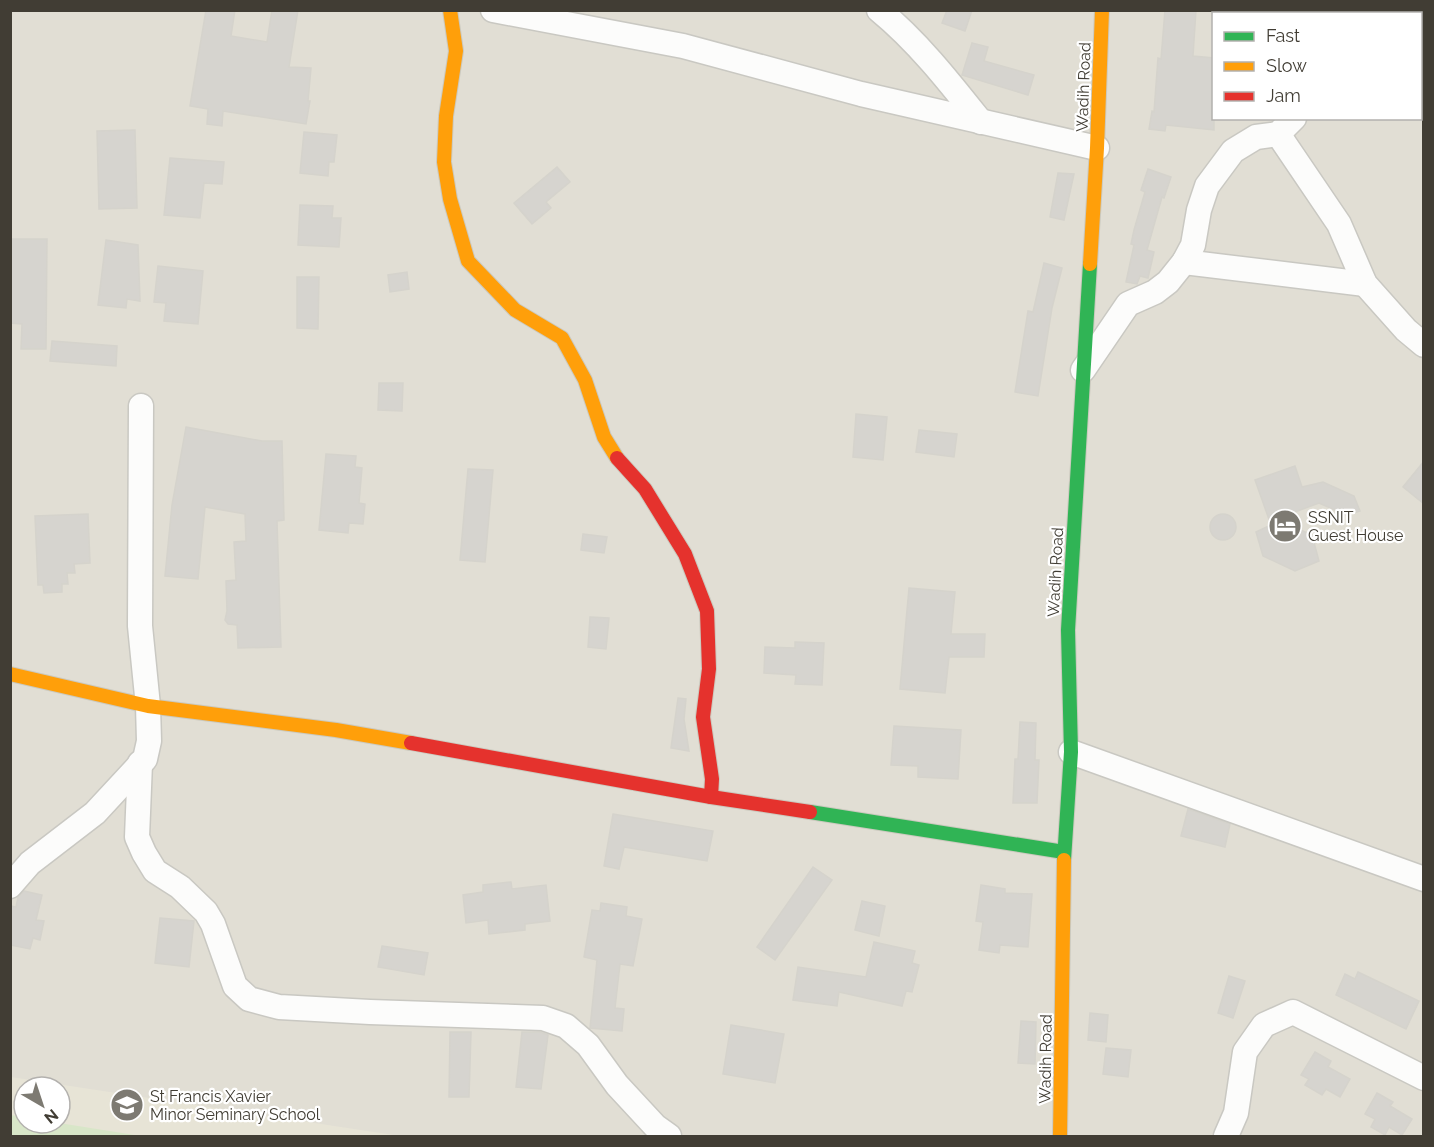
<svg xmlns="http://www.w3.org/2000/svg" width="1434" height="1147" font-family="Raleway,sans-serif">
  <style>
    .residential { fill: #e1ded4; fill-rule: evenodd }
    .education { fill: #e7e4d6; fill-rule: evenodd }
    .green { fill: #d8e6c8 }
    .building { fill: #d6d4cf; stroke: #d5d3cc; stroke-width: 1.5 }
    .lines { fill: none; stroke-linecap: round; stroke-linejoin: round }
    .street-casing { stroke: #c9c8c2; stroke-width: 27 }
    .fast-casing { stroke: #cbc9be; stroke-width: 16 }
    .slow-casing { stroke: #cbc9be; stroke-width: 16 }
    .jam-casing { stroke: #cbc9be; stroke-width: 16 }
    .street { stroke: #fcfcfb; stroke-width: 24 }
    .fast { stroke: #30b455; stroke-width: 14 }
    .slow { stroke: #ff9f0a; stroke-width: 14 }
    .jam { stroke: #e5322d; stroke-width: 14 }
    .labels { text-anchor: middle; stroke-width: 4.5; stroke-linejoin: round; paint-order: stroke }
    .street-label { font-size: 16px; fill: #413d34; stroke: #fff }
    .poi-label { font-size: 16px; fill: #413d34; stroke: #fff; text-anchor: start }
  </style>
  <rect width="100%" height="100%" fill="#edece6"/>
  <!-- residential -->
  <path class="residential" d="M11 11H1423V1136H11ZM1214 14H1420V118H1214ZM24 1087H60V1123H24Z"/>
  <!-- education -->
  <path class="education" d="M11 1077 400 1136H11ZM24 1087H60V1123H24Z"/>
  <!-- green -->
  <polygon class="green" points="10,1115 24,1117 24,1123 59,1123 141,1136 11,1136"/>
  <!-- building -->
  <g class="building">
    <polygon points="206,10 235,10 231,36 267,42 272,10 298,10 289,67 311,68 308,101 310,101 306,124 223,111 222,126 207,124 208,109 190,106"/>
    <polygon points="947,10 972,10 965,31 942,23"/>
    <polygon points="1165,10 1196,10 1193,56 1214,58 1214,130 1166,125 1165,131 1149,129 1152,111 1154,112 1158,58 1161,59"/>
    <polygon points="972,43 988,47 984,61 1034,75 1028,95 962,75"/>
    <polygon points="135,130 137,208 99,209 97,131"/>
    <polygon points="304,132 337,135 334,162 329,162 328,176 300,173"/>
    <polygon points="170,158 224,162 222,184 204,183 200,218 164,215"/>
    <polygon points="557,167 570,182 546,202 551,208 532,224 514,203"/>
    <polygon points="1148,169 1171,177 1164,198 1162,197 1147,250 1154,252 1148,278 1140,276 1137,284 1126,282 1134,245 1131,244 1134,230 1145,192 1141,190"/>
    <polygon points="1058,173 1074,174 1064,220 1050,217"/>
    <polygon points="300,205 333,206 332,218 341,218 339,247 298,245"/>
    <polygon points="10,239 47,239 46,349 21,349 22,324 10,323"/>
    <polygon points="106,240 138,245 140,301 127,299 126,308 98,305"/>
    <polygon points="1044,263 1062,268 1052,308 1038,396 1015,392 1028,311 1033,312"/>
    <polygon points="158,266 203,271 198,324 164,321 166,303 154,302"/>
    <polygon points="407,272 409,289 390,292 388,275"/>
    <polygon points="297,277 319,277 318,329 297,328"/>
    <polygon points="52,341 117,346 116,366 50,361"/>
    <polygon points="379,383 403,383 402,411 378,410"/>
    <polygon points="856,414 887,417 883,460 853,457"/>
    <polygon points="186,427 262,441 282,441 284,520 277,521 281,647 238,648 237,625 228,624 225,620 227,611 226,581 236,580 234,542 246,541 245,514 205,507 198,579 165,576 172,505"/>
    <polygon points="919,430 957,434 954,457 916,452"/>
    <polygon points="326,454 356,456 355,467 362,468 359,503 365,504 363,524 349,523 348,533 319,530"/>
    <polygon points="1424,461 1424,504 1403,487"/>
    <polygon points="1295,466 1302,487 1323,482 1354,496 1360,511 1346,515 1319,503 1276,519 1312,535 1319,561 1295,571 1263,556 1256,532 1271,525 1255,480"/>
    <polygon points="468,469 493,470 485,562 460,560"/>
    <polygon points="88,514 90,563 74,564 75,573 67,573 68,584 62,584 62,592 44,593 43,585 38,585 35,516"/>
    <circle cx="1223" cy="527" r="13"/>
    <polygon points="583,534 607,537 604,553 581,550"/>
    <polygon points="909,588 955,592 951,634 985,634 984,657 949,657 945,693 900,689"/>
    <polygon points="590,617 609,618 606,649 588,647"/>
    <polygon points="795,642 824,643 822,685 795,684 796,675 764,673 765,647 795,648"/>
    <polygon points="678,698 686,699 684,719 689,751 671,748"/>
    <polygon points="1020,722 1036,723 1035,760 1039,760 1037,803 1013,803 1015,759 1018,759"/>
    <polygon points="894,726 961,730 958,779 918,777 918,766 891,765"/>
    <polygon points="1188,809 1230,824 1225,847 1181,836"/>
    <polygon points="613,814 713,831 707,861 624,847 619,869 604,866"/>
    <polygon points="813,867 832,880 775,960 757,947"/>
    <polygon points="511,882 512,889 546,885 550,921 525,924 525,930 489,934 488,920 466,923 463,895 483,892 483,885"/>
    <polygon points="981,885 1005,889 1005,893 1032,894 1028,947 1000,945 999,953 979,950 983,922 976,921"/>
    <polygon points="24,891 42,895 36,920 44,921 40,940 33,938 30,949 10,945 10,906 16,907 18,897"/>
    <polygon points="862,901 885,906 879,936 855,930"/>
    <polygon points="601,903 627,907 626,916 642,919 633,966 620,964 615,1008 624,1009 622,1031 590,1028 597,960 584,957 592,910 600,911"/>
    <polygon points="160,918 194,921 189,967 155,963"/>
    <polygon points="874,942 915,951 912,963 919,965 912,992 906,991 902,1006 839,992 837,1006 793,1000 798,967 866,977"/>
    <polygon points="382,946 428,953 424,975 378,967"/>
    <polygon points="1358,972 1419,1001 1406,1029 1336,995 1345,974 1355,979"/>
    <polygon points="1229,976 1245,981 1233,1018 1218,1013"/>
    <polygon points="1090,1013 1108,1015 1106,1042 1088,1040"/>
    <polygon points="1021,1021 1036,1022 1035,1064 1018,1063"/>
    <polygon points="731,1025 784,1034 775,1083 723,1074"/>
    <polygon points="450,1032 471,1032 469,1097 449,1097"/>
    <polygon points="522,1032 540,1032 548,1035 541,1089 516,1087"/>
    <polygon points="1106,1048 1131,1050 1128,1077 1103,1074"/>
    <polygon points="1315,1052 1331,1061 1328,1067 1350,1079 1340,1097 1326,1089 1322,1095 1305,1085 1309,1079 1301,1075"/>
    <polygon points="1377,1093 1393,1102 1390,1106 1412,1119 1402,1135 1389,1127 1385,1135 1371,1127 1375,1119 1365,1114"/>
  </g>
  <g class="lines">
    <defs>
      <g id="street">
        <polyline points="493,10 683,46 861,94 1097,148"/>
        <path d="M879 10C918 42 950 83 981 122"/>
        <polyline points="1316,14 1319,10"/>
        <polyline points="1278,134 1339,224 1365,284 1406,330 1424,345"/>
        <polyline points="1184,262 1365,284"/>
        <polyline points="1083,370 1128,304 1155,292 1168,282 1184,262 1193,245 1199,210 1207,186 1233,151 1256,137 1278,134 1294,118"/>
        <polyline points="1071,752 1424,879"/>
        <polyline points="140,763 137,837 144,853 155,871 180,887 206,912 213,924 235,986 249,999 279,1007 370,1012 543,1018 566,1026 588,1045 617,1085 655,1126 669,1136"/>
        <polyline points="10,886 30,863 95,813 145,759 149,741 148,706 140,626 141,406"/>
        <polyline points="1226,1136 1236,1113 1245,1052 1264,1025 1293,1012 1424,1078"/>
      </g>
      <g id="fast">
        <polyline points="810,812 1064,852"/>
        <polyline points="1064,860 1071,752 1068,630 1090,264"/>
      </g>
      <g id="slow">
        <polyline points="450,10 456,51 446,116 444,162 450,199 468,261 515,310 562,338 585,380 604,437 617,458"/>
        <polyline points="1090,264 1097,148 1102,10"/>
        <polyline points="10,674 148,706 336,730 411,743"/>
        <polyline points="1060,1136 1064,860"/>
      </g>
      <g id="jam">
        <polyline points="617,458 645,489 685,554 707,611 709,669 703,717 712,779 711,797"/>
        <polyline points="411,743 711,797 810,812"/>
      </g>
    </defs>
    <!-- street casing -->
    <use href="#street" class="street-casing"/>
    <!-- fast casing -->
    <use href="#fast" class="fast-casing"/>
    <!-- slow casing -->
    <use href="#slow" class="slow-casing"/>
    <!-- jam casing -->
    <use href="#jam" class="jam-casing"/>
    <!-- street -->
    <use href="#street" class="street"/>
    <!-- fast -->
    <use href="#fast" class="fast"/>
    <!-- slow -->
    <use href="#slow" class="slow"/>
    <!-- jam -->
    <use href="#jam" class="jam"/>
  </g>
  <!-- icons -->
  <defs>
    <symbol id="hotel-disc" viewBox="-11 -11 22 22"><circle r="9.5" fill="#7d7a72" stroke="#fff"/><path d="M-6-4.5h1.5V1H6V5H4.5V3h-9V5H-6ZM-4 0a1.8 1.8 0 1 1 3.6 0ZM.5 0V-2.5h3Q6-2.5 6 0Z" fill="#fff"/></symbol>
    <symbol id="school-disc" viewBox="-11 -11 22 22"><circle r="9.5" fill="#7d7a72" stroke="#fff"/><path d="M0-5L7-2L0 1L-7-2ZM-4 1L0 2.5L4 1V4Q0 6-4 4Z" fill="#fff"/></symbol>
  </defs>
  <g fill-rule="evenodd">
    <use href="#hotel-disc" x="1266" y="507" width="38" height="38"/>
    <use href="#school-disc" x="108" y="1086" width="38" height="38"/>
  </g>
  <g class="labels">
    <!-- street labels -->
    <g class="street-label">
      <text transform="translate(1083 87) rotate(-88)" y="6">Wadih Road</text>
      <text transform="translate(1055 572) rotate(-87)" y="6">Wadih Road</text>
      <text transform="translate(1045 1059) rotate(-89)" y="6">Wadih Road</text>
    </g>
    <!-- poi labels -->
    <g class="poi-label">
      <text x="1308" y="523">SSNIT<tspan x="1308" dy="18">Guest House</tspan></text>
      <text x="150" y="1102">St Francis Xavier<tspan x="150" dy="18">Minor Seminary School</tspan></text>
    </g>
  </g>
  <!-- border -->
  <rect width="1434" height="1147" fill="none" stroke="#413d34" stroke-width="24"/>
  <!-- legend -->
  <rect x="1212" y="12" width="210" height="108" fill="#ffffff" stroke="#b3b1ae" stroke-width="1.5"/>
  <rect x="1224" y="32" width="30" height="9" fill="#30b455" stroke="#b3b1ae" stroke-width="1.5"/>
  <text x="1266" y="42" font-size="18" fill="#413d34">Fast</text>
  <rect x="1224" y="62" width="30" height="9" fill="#ff9f0a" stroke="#b3b1ae" stroke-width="1.5"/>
  <text x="1266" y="72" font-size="18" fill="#413d34">Slow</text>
  <rect x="1224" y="92" width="30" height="9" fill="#e5322d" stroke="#b3b1ae" stroke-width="1.5"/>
  <text x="1266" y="102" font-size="18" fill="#413d34">Jam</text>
  <!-- north arrow -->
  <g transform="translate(42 1105) rotate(141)"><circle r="28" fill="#ffffff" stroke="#b3b1ae" stroke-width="1.5"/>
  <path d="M0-4.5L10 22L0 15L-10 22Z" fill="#7d7a72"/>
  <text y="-9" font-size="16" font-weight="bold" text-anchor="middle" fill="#413d34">N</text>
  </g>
</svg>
